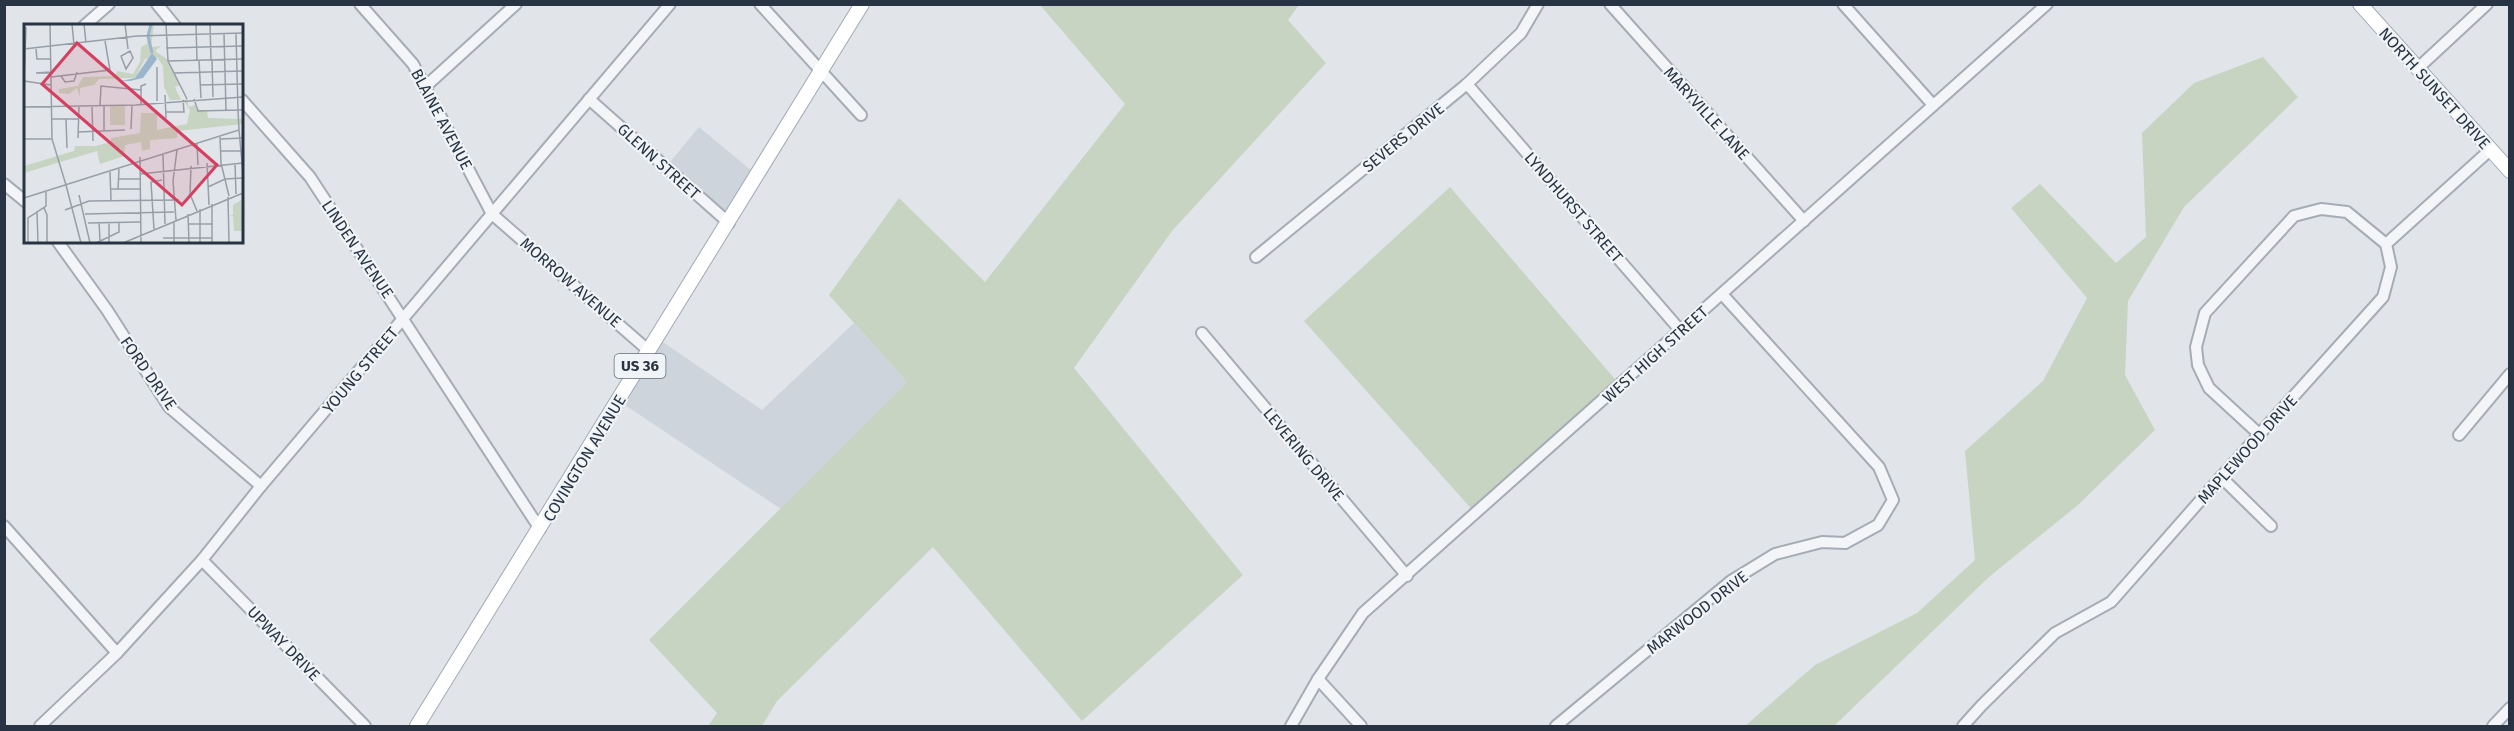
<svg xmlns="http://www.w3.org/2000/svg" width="2514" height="731" font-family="'Fira Sans',sans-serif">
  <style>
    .built { fill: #ced4dc }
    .green { fill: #c7d4c1 }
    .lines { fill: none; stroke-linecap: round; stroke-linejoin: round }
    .minor-casing { stroke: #a6acb5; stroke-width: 14 }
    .major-casing { stroke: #9faab6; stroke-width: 16 }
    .minor { stroke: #f4f5f8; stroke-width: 10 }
    .major { stroke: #fff; stroke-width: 14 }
    .labels { text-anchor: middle; stroke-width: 4.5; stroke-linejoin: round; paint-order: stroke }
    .shield { fill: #f0f4f7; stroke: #646e79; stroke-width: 1.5 }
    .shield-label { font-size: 15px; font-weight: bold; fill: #283443 }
    .street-label { font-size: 16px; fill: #283443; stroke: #f0f4f7 }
    .inset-river { fill: none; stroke: #9ab6cc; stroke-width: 3 }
    .inset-road { fill: none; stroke: #979ea7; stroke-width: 1.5 }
    .view { fill: #d54061; fill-opacity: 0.15; stroke: #d54061; stroke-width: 3 }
    .inset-edge { fill: none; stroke: #283443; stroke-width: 3 }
  </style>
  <rect width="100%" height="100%" fill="#e1e5ea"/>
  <!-- built -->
  <g class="built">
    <polygon points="699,127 758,176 729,223 666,167"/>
    <polygon points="854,323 907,382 781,509 619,401 657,338 762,410"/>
  </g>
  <!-- green -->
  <g class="green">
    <polygon points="1040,5 1299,5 1288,20 1326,63 1172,231 1074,368 1243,575 1082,721 933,547 777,701 762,726 708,726 717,713 649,640 907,382 829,295 899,198 985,282 1125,104"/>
    <polygon points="2263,57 2298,97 2184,207 2128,301 2125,375 2155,430 2078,505 1989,577 1834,726 1745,726 1815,665 1917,613 1975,560 1965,451 2043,381 2087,298 2011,208 2040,184 2116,263 2146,237 2142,133 2194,83"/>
    <polygon points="1450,187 1620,385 1476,514 1304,321"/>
  </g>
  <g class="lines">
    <defs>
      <g id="minor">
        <polyline points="157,4 175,26"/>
        <polyline points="360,4 413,64 492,214 649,351"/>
        <polyline points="760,4 861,115"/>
        <polyline points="1610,4 1804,221"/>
        <polyline points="1843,4 1933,105"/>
        <polyline points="84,26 109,4"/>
        <polyline points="2417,69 2487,4"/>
        <polyline points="1467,84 1680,330"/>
        <polyline points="426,86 516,4"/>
        <polyline points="589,99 729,223"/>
        <polyline points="242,100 310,177 540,529"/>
        <polyline points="4,184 26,202"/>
        <polyline points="58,242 107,310 169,407 261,486"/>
        <polyline points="1256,257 1467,84 1521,33 1538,4"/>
        <polyline points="1202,333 1407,576"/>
        <polyline points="2259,434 2209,388 2198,365 2196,347 2205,313 2294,216 2321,209 2347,212 2386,244"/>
        <polyline points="2459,435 2510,374"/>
        <polyline points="2221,477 2271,526"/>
        <polyline points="4,526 117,653"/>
        <polyline points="202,560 365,726"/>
        <polyline points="1318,679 1361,726"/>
        <polyline points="40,726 117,653 202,560 261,486 670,4"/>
        <polyline points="1291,726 1318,679 1363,613 2047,4"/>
        <polyline points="1556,726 1731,581 1775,554 1822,542 1845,543 1878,525 1893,500 1879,467 1722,294"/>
        <polyline points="1963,726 1982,705 2055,633 2111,602 2221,477 2383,297 2391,267 2386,244 2490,150"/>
        <polyline points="2493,726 2510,708"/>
      </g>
      <g id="major">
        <polyline points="2360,4 2510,171"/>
        <polyline points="417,726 862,4"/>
      </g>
    </defs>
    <!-- minor casing -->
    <use href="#minor" class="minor-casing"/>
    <!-- major casing -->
    <use href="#major" class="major-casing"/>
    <!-- minor -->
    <use href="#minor" class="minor"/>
    <!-- major -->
    <use href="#major" class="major"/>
  </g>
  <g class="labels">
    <!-- shield labels -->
    <rect class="shield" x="614.5" y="354" width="51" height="24" rx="4.5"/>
    <g class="shield-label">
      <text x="640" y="371">US 36</text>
    </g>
    <!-- street labels -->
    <g class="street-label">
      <text transform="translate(2435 88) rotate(48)" y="6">NORTH SUNSET DRIVE</text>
      <text transform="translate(1707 113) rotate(48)" y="6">MARYVILLE LANE</text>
      <text transform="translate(442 119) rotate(62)" y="6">BLAINE AVENUE</text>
      <text transform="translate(1403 137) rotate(-39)" y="6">SEVERS DRIVE</text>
      <text transform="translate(659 161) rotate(42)" y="6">GLENN STREET</text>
      <text transform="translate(1574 207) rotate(49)" y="6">LYNDHURST STREET</text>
      <text transform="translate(358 249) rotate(56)" y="6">LINDEN AVENUE</text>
      <text transform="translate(571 282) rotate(41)" y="6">MORROW AVENUE</text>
      <text transform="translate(1655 354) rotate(-42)" y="6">WEST HIGH STREET</text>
      <text transform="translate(360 370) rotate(-50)" y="6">YOUNG STREET</text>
      <text transform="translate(149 373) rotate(55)" y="6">FORD DRIVE</text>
      <text transform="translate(2247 449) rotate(-48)" y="6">MAPLEWOOD DRIVE</text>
      <text transform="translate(1304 454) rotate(50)" y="6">LEVERING DRIVE</text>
      <text transform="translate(584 458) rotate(-59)" y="6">COVINGTON AVENUE</text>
      <text transform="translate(1697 612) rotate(-38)" y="6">MARWOOD DRIVE</text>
      <text transform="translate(284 643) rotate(46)" y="6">UPWAY DRIVE</text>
    </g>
  </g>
  <!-- overview -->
  <g transform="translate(24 24)">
    <rect width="219" height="219" fill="#e1e5ea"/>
    <path d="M126 0H130L127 23 137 22 131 27 143 35 156 61 151 63 157 76H146L140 63 139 42 133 33 121 35 111 54 75 55 70 61 56 64V73L53 64 45 70 35 69V65L54 62 59 53 92 52 93 47 109 50 116 38 117 23 123 20ZM163 75 165 83 171 81 172 85 183 87 184 94 219 95V100L153 107V114L126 116V125L118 127 117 118 101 121 100 132 76 140 73 127 0 149V142L50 127 51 122H71L87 118V114L116 109 117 89H133V106L163 100 166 86 159 76ZM101 81V101H86V82ZM217 169 219 207H210L209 192 204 191H209V181L217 176Z" fill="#c7d4c1"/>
    <path d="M128 29 133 35 119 54 106 57H97L111 54Z" fill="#9ab6cc"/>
    <path class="inset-river" d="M127 0 124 12 128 29"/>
    <path class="inset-road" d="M26 0 28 115 42 161M48 0 50 21M60 0 62 19M101 0 104 25M142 0 144 37 163 75M172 0 173 36M186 0 187 36M200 10 202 86M142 24 219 22M0 25 113 12 219 9M12 25 13 35H26M106 27 109 34 102 45 97 32ZM175 36 177 74M188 36 189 73M144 37 219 35M27 48 12 49H27M150 49 219 47M37 52 41 58 50 57 53 48M27 53 86 46 81 17M0 57 2 3M0 57 27 61M176 61 219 60M141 71 142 94M170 75 174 87 214 86 212 10M133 77V43M117 80V62L122 60M68 82 69 117M76 82 77 62 117 66M0 83 112 81 219 73M142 88H160L159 76M27 95H55M42 95 43 124M107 105 108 81M80 106V82M215 106 219 150M54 108 101 106M196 112 197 139 205 172M54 114 55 82M0 115H28M197 115 219 114M173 120 174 141M197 127H219M139 131 141 200M116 133 117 219M183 139 185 181M211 139 212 170M167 142 166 170 173 187M86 148 87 176M116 150 219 139M95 155H116M42 161 57 219M184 163 201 155 219 154M86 165H116M94 165 95 145M55 171 66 219M204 173 205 219M0 174 215 106 214 86H219M188 180V219M20 184 23 191V219M176 185V219M41 186 65 177 155 176M13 188 14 219M61 190 150 188M164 190 165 219M152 196 149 157 153 126M150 197V219M75 198 76 217M85 198V219M64 199 116 198M165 200H188M130 205 127 158 138 156M139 214H188M4 219V194L22 182V167M72 219 95 208V198M99 219 219 169"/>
    <path class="view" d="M53 19 193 141 158 181 18 60Z"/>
    <rect width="219" height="219" class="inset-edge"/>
  </g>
  <!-- border -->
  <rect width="2514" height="731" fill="none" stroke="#283443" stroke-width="12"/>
</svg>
